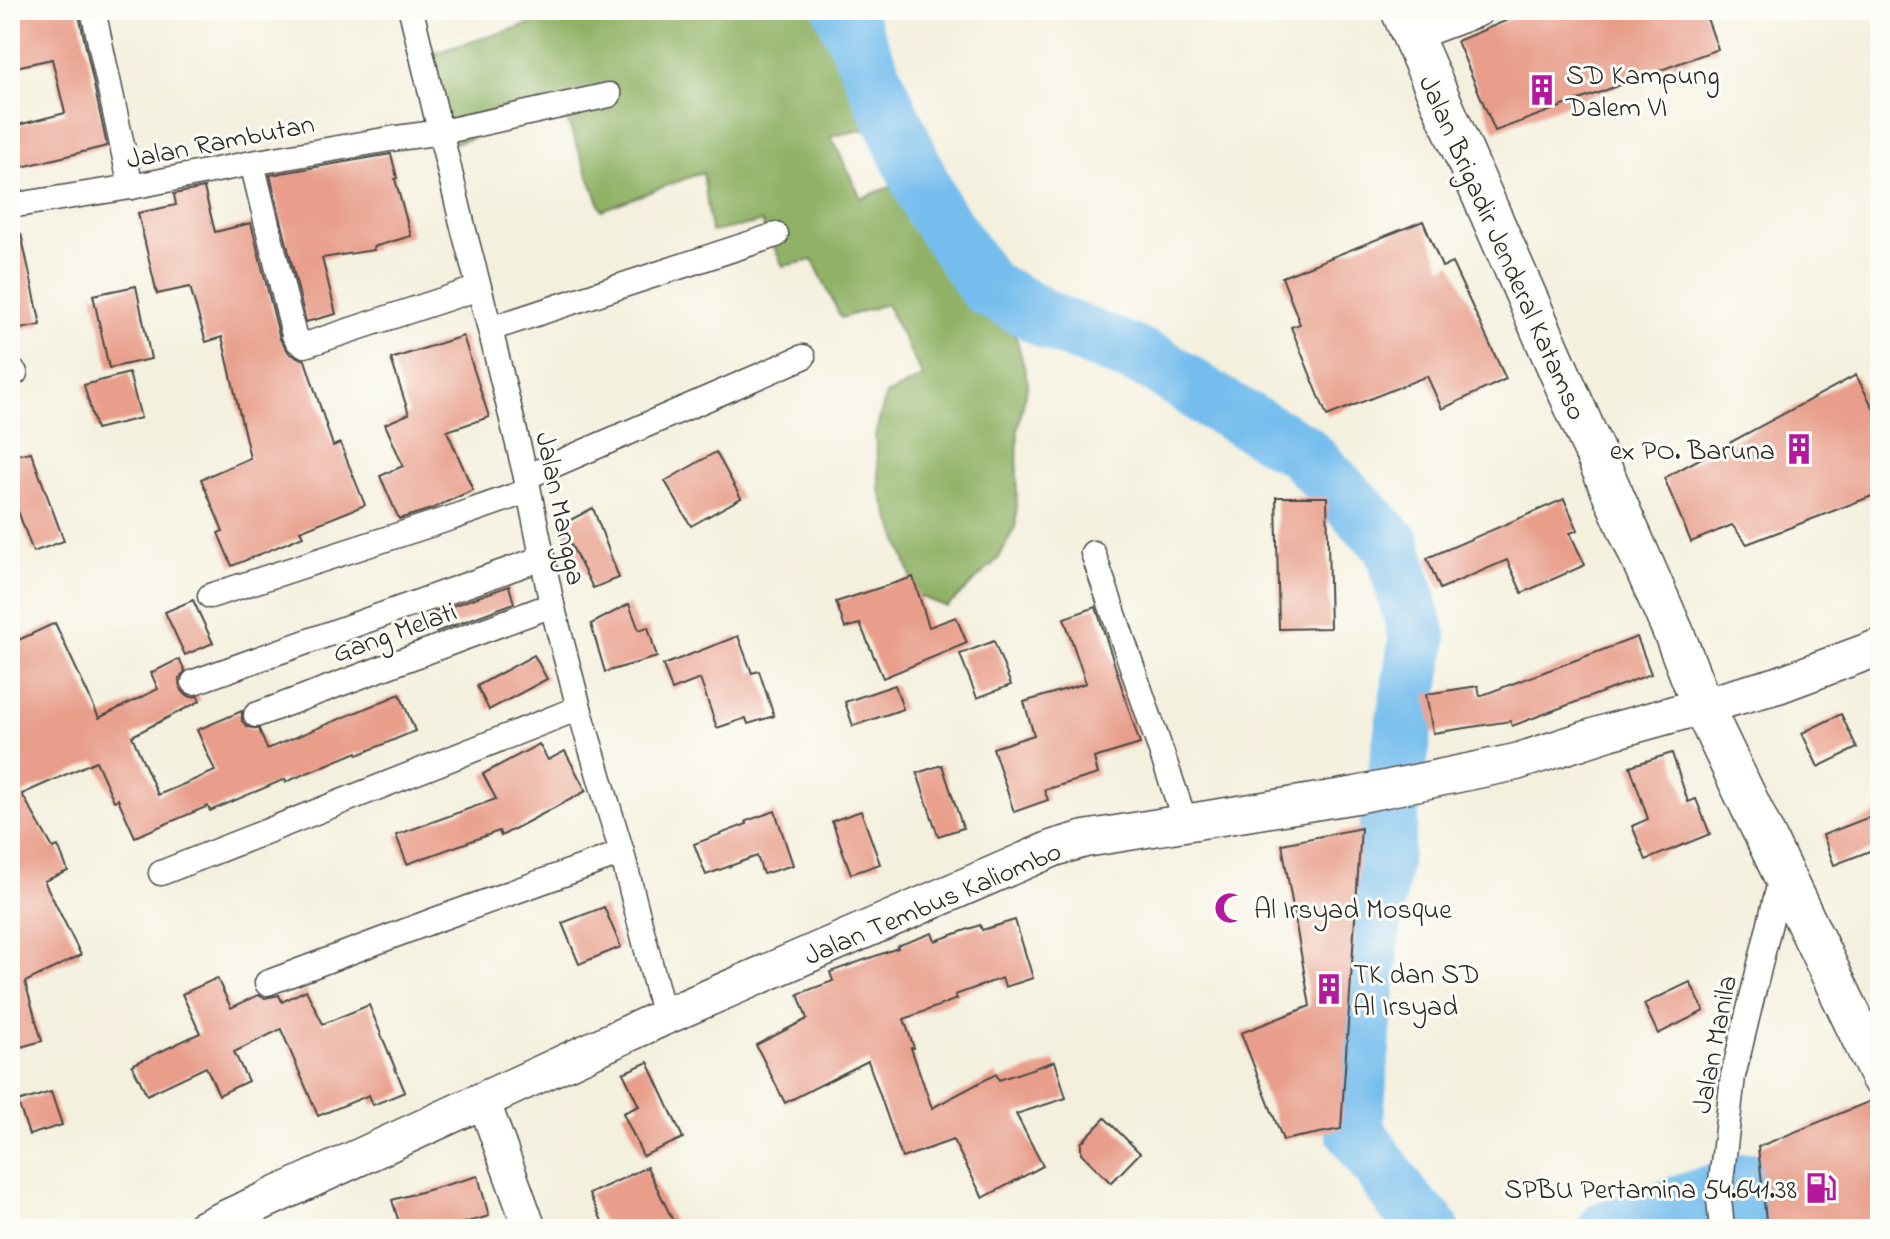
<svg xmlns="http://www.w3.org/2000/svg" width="1890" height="1239" font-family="'Indie Flower',sans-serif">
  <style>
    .forest { fill: #90b266; stroke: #5e6e48; stroke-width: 2 }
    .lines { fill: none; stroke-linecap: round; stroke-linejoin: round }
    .river { stroke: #75bded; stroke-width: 58 }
    .building { fill: #e89e8a }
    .minor-casing { stroke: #494946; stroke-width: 27 }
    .tertiary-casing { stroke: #494946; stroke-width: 35 }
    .secondary-casing { stroke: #494946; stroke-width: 39 }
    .primary-casing { stroke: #494946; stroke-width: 43 }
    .minor { stroke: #fff; stroke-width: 24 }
    .tertiary { stroke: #fff; stroke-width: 32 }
    .secondary { stroke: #fff; stroke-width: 36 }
    .primary { stroke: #fff; stroke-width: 40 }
    .labels { text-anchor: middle; stroke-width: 6; stroke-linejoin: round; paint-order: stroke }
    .poi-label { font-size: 28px; fill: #2b2b2b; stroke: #fdfcf7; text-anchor: start }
    .street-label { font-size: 28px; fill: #2b2b2b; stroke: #fdfcf7 }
  </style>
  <rect width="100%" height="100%" fill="#fdfcf7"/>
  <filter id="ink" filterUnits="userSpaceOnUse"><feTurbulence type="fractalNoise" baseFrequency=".0125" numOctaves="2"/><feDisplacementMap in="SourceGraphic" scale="16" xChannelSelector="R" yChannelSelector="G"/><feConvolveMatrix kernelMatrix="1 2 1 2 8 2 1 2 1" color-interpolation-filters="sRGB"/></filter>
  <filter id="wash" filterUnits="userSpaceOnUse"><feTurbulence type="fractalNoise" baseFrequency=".006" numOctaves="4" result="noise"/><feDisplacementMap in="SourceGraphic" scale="32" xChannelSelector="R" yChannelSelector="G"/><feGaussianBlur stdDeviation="1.8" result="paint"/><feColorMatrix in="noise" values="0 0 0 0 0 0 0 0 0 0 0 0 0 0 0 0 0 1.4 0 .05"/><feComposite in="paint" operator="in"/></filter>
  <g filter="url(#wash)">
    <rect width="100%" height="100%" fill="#f4f0de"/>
    <!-- forest -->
    <polygon class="forest" points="576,10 829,10 845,36 884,126 831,136 861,198 903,182 1017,340 1028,383 1018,427 1016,525 999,558 947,607 918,596 880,490 875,435 886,395 923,377 886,304 841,318 813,260 783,266 762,222 711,232 703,172 602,210 564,113 447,145 418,58"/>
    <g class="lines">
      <!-- river -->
      <g class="river">
        <polyline points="843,10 932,208 986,287 1053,323 1155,363 1217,404 1301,451 1392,545 1418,638 1370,941 1354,1129 1404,1201 1431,1229"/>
        <polyline points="1607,1229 1749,1181 1754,1229"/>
      </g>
    </g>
    <g id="blocks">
      <!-- building -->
      <g class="building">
        <polygon points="10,10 78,10 107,146 10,170 10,127 65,113 52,59 16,67 10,42"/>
        <polygon points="1532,10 1704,10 1718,49 1495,131 1457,41"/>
        <polygon points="391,154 397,178 395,179 411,236 373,247 374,250 322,258 336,314 306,322 270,175"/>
        <polygon points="204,188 215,232 251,223 280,339 290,354 305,360 333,446 340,443 365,505 300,531 303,536 232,566 218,533 223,531 201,479 250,458 222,337 206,342 190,287 157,294 138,213 176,205 174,194"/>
        <polygon points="1423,221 1442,267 1452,263 1506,379 1442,409 1427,376 1327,416 1291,327 1300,324 1282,277"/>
        <polygon points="21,234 41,325 10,331 10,236"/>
        <polygon points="136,286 151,359 109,368 93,295"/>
        <polygon points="463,336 489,417 447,431 473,490 431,509 399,519 380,476 403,466 385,424 409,414 391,359"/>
        <polygon points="129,373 141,418 96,429 84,385"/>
        <polygon points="1856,375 1880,421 1880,493 1747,544 1732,525 1691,542 1664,478"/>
        <polygon points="31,452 64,541 33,552 10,489 10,456"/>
        <polygon points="716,452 741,498 691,526 665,481"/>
        <polygon points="1276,497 1327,497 1330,628 1279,629"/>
        <polygon points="1564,499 1578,530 1570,533 1585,565 1522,593 1507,560 1440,589 1427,558"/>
        <polygon points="593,508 619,578 593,588 561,525"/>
        <polygon points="913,577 929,627 956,617 967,643 883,678 860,624 845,628 836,602"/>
        <polygon points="509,586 514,603 436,632 429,614"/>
        <polygon points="193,600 213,643 185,655 165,612"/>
        <polygon points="629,604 639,630 648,627 657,657 605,672 591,624"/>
        <polygon points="1096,607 1140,744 1094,758 1098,774 1044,790 1048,800 1014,812 993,748 1034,735 1024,702 1086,683 1064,618"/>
        <polygon points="55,623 99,718 158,689 151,673 179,659 185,671 179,679 180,688 185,694 191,697 198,696 200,701 132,736 158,795 215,771 197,730 242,711 242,721 247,727 259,729 267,749 400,694 415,731 358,755 357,752 286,782 285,779 210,811 208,806 135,837 118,799 114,801 96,761 22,794 53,848 58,846 68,871 44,881 81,955 25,982 42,1041 10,1050 10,644"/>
        <polygon points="738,636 752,673 759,671 774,716 748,724 746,718 717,728 700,679 672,690 663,665"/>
        <polygon points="1637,637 1651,674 1512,726 1510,721 1433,733 1426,694 1478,686 1480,696"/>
        <polygon points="994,641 1011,685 977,698 960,654"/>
        <polygon points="534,655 547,679 489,710 477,686"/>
        <polygon points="895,685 903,709 853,726 845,702"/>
        <polygon points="1841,714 1857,748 1818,767 1802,733"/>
        <polygon points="539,744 548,760 565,751 586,791 501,836 499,831 407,864 396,835 496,799 483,774"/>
        <polygon points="1672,753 1688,802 1696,799 1710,834 1646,860 1632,826 1648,819 1630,766"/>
        <polygon points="942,765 963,828 938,836 917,773"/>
        <polygon points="775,811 793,865 763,874 757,856 706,875 694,844 747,824 746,821"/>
        <polygon points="861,811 880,864 851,874 832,821"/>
        <polygon points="1880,813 1880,847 1834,865 1823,835"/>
        <polygon points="1361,828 1341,1129 1283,1140 1241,1033 1310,1006 1282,844"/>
        <polygon points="604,907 621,947 579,964 562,923"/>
        <polygon points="1015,920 1033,978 1005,987 1002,978 955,995 957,999 904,1019 914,1048 911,1048 932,1108 996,1074 999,1080 1055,1061 1066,1098 1016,1114 1043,1166 983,1198 953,1140 902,1158 868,1061 785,1103 756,1045 807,1019 798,994 833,981 830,972 898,948 897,946 932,933 935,941 980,925 982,930"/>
        <polygon points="217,978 231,1008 258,995 265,998 279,995 282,1002 306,990 323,1024 369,1005 405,1092 373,1105 369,1095 318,1116 281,1029 234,1052 248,1081 219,1095 206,1067 147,1095 132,1065 200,1033 182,994"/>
        <polygon points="1690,982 1704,1011 1658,1034 1644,1004"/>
        <polygon points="648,1062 683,1138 643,1156 623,1113 639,1106 623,1073"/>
        <polygon points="51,1092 62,1125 29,1135 18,1102"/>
        <polygon points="1873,1100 1880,1116 1880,1229 1767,1229 1758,1147"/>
        <polygon points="1105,1118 1140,1153 1111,1183 1081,1153 1081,1143"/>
        <polygon points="647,1167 677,1229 606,1229 589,1194"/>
        <polygon points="478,1176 489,1216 443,1229 401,1229 392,1200"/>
      </g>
    </g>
  </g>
  <g filter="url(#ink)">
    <use href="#blocks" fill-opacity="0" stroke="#494946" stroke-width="2"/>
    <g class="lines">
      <defs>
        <g id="minor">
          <polyline points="93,10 131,187"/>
          <polyline points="411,10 464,231 490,329 526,477 552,605 579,708 622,853 664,1017"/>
          <polyline points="252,163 294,335 298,341 305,345 479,288"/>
          <polyline points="10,206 131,187 252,163 390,139 442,132 609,95"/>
          <polyline points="490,329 776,235"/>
          <polyline points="10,374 15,373"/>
          <polyline points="526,477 803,357"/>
          <polyline points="1093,553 1186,824"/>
          <polyline points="210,596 454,517 528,491"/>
          <polyline points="194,682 542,558"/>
          <polyline points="256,715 552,605"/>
          <polyline points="161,873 579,708"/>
          <polyline points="267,983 435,920 622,853"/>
          <polyline points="1722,1229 1719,1199 1733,1076 1782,873"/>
        </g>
        <g id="tertiary">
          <polyline points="1411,35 1478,10"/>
          <polyline points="483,1099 530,1229"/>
        </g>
        <polyline id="secondary" points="203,1229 664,1017 1054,848 1085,839 1356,795 1516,762 1609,732 1778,685 1880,647"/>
        <polyline id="primary" points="1401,10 1675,636 1702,705 1880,1076"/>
      </defs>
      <!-- minor casing -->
      <use href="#minor" class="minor-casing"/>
      <!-- tertiary casing -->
      <use href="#tertiary" class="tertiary-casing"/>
      <!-- secondary casing -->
      <use href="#secondary" class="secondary-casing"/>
      <!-- primary casing -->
      <use href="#primary" class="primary-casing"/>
      <!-- minor -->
      <use href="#minor" class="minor"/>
      <!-- tertiary -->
      <use href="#tertiary" class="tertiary"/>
      <!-- secondary -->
      <use href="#secondary" class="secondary"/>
      <!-- primary -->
      <use href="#primary" class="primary"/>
    </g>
  </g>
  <!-- icons -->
  <defs>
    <symbol id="building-bare" viewBox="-9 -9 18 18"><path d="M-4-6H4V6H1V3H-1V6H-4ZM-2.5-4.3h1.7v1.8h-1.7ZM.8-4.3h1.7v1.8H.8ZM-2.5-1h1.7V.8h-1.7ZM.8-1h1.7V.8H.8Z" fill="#b5179e" stroke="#fdfcf7" stroke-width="2.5" paint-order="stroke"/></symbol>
    <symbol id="mosque-bare" viewBox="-9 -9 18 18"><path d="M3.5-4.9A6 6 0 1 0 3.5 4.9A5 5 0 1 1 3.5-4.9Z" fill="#b5179e" stroke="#fdfcf7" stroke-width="2.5" paint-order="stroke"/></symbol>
    <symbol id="fuel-bare" viewBox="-9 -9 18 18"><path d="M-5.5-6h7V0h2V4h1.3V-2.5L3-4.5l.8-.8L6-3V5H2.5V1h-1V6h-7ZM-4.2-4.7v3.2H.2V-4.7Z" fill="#b5179e" stroke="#fdfcf7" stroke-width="2.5" paint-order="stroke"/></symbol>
  </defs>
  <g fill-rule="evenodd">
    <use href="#building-bare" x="1520" y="68" width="44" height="44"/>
    <use href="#building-bare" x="1777" y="427" width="44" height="44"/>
    <use href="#mosque-bare" x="1208" y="886" width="44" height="44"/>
    <use href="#building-bare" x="1307" y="967" width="44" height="44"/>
    <use href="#fuel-bare" x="1799" y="1166" width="44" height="44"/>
  </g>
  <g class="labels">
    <!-- poi labels -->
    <g class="poi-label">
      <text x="1566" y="84">SD Kampung<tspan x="1566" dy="32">Dalem VI</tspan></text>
      <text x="1775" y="459" text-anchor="end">ex PO. Baruna</text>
      <text x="1254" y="918">Al Irsyad Mosque</text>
      <text x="1353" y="983">TK dan SD<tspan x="1353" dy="32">Al Irsyad</tspan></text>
      <text x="1797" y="1198" text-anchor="end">SPBU Pertamina 54.641.38</text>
    </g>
    <!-- street labels -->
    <g class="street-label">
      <text transform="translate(220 140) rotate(-11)" y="10">Jalan Rambutan</text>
      <text transform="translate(1504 247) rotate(66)" y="10">Jalan Brigadir Jenderal Katamso</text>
      <text transform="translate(562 508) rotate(78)" y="10">Jalan Mangga</text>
      <text transform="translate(394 631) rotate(-20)" y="10">Gang Melati</text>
      <text transform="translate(932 902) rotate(-23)" y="10">Jalan Tembus Kaliombo</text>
      <text transform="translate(1713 1044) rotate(-79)" y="10">Jalan Manila</text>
    </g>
  </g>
  <!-- margin -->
  <rect width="1890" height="1239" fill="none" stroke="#fdfcf7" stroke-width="40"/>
</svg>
